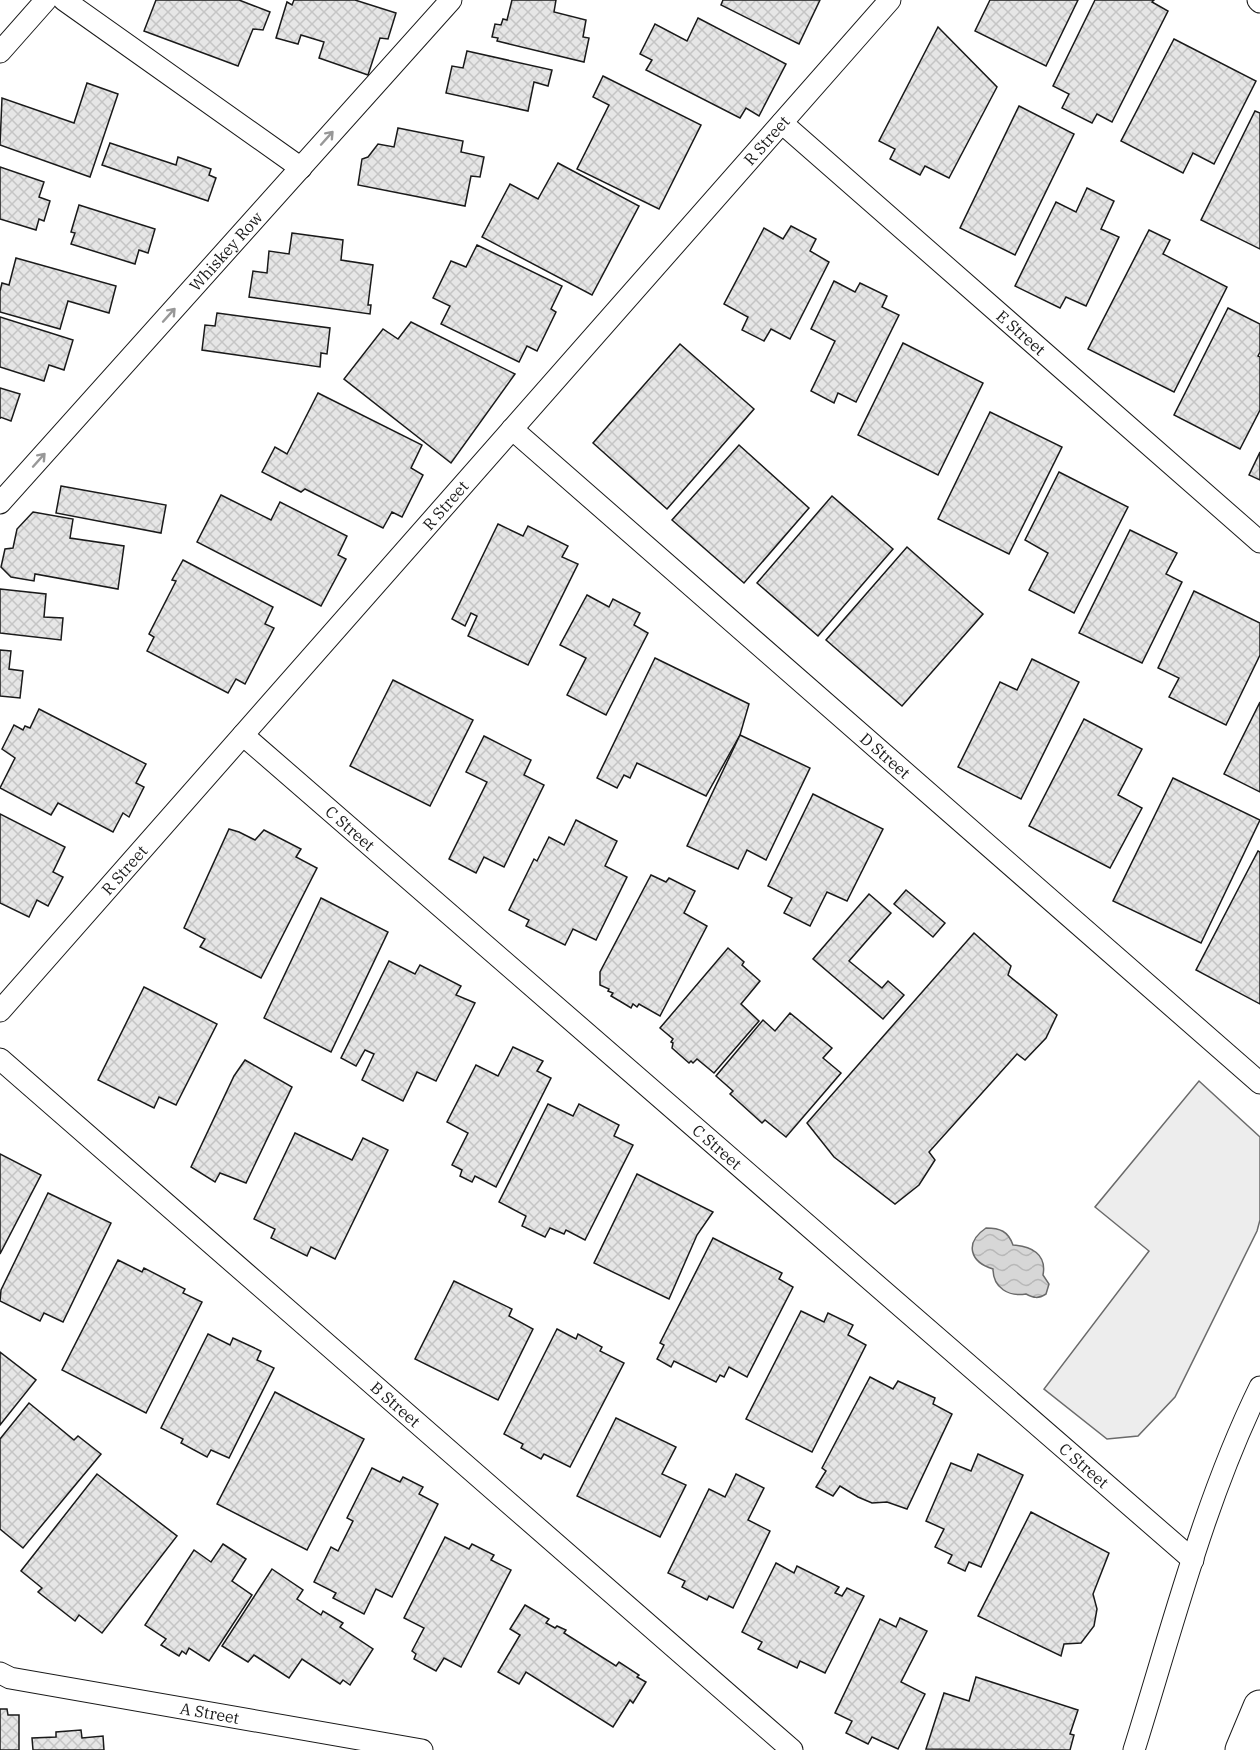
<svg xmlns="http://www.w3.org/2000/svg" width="1260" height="1750" font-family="'IBM Plex Serif',serif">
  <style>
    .built { fill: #ededed; stroke: #6a6a6a; stroke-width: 1.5 }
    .water { fill: url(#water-waves); stroke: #6a6a6a; stroke-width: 1.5 }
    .building { fill: url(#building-cross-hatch); stroke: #1a1a1a; stroke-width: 1.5 }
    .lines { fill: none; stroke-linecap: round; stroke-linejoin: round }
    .lane-casing { stroke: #1a1a1a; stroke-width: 23 }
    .street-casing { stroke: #1a1a1a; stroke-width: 35 }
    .lane { stroke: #fff; stroke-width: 21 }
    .street { stroke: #fff; stroke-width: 33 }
    .oneway { stroke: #989898 }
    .labels { text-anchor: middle; stroke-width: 4.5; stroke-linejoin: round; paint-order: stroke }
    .street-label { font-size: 16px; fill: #1a1a1a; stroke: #fff }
  </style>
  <defs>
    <pattern id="water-waves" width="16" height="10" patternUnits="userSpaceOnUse" patternTransform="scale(1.5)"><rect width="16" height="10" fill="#d7d7d7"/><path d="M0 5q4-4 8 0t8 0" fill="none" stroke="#b8b8b8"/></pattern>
    <pattern id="building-cross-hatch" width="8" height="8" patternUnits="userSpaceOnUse" patternTransform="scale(1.5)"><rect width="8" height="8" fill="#e6e6e6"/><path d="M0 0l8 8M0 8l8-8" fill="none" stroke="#c5c5c5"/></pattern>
  </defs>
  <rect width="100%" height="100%" fill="#fff"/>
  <!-- built -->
  <polygon class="built" points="1199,1081 1260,1137 1260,1220 1257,1231 1175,1397 1138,1436 1107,1439 1044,1389 1149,1251 1095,1207"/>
  <!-- water -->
  <path class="water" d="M986 1228C1000 1228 1008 1231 1013 1245 1031 1246 1047 1254 1043 1275L1049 1284 1046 1294C1038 1299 1034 1298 1026 1294 1009 1297 993 1288 993 1269 970 1262 964 1243 986 1228Z"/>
  <!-- building -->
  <g class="building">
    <polygon points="156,0 239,0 270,12 263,30 253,29 238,66 144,31"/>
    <polygon points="294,0 355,0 396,13 388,39 380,38 368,75 319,58 324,42 301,35 298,44 276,38 287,2 292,5"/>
    <polygon points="512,0 556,0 554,12 586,20 583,37 589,38 584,62 497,41 498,38 492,37 495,24 501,25 503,19 507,20"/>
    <polygon points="723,0 820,0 799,44 721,5"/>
    <polygon points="990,0 1078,0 1046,66 975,31"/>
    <polygon points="1095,0 1154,0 1152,2 1168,11 1112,122 1097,114 1092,123 1062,108 1069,94 1053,86"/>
    <polygon points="698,18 786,64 759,116 746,108 740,118 646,70 652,60 640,54 655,24 687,41"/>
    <polygon points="938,27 997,87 949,178 925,166 920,175 890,159 895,149 879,141"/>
    <polygon points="1174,39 1256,81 1214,164 1193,153 1183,173 1121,141"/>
    <polygon points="467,51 552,70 548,86 534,82 528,111 446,93 452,66 463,68"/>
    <polygon points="603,76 701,125 659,209 577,169 609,105 593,97"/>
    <polygon points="87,83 118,94 90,177 0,145 2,98 74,123"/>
    <polygon points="1019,106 1074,134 1015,255 960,228"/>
    <polygon points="1255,111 1260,113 1260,249 1201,220"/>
    <polygon points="398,128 463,141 461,152 484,157 480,177 471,176 465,206 358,185 362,159 368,157 378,144 394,147"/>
    <polygon points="110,143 176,165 178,157 211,169 209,175 216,178 208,201 102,165"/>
    <polygon points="558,163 639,206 592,295 482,237 510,184 538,199"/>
    <polygon points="0,167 44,182 39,197 50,201 44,221 39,219 36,230 0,219"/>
    <polygon points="1087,188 1114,201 1101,229 1119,237 1086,306 1066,297 1060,308 1015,286 1056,202 1076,212"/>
    <polygon points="79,205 155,229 148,253 139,250 135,264 71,244 75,233 71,232"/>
    <polygon points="791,226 816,239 810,251 829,262 790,339 771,329 764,341 742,330 748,317 724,304 764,228 783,239"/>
    <polygon points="1149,230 1170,240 1163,254 1227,287 1174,392 1088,349"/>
    <polygon points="292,233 343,240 341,260 373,265 368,305 371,305 370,314 249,297 253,271 267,273 269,251 289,254"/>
    <polygon points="477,245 562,286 551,309 556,312 537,351 527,346 519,362 441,324 450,306 433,298 451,261 466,267"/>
    <polygon points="16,258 116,286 109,313 68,301 60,329 0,312 0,291 2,283 9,285"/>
    <polygon points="834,281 855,292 860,283 887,296 882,307 899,315 856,402 838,393 834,403 811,391 835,341 811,329"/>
    <polygon points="1228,308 1260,324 1260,352 1258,356 1260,357 1260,410 1240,449 1174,415"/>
    <polygon points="217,313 330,328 327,354 321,353 320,367 202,350 205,325 215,326"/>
    <polygon points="0,317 73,340 64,370 49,365 44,381 0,367"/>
    <polygon points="411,322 515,374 451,463 344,379 383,329 398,339"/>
    <polygon points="903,343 983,383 938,475 858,435"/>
    <polygon points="680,344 754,409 667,509 593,443"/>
    <polygon points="0,388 20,394 11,421 0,417 0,419"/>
    <polygon points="318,393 422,445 411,468 423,475 402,517 392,512 383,528 305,489 301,492 262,472 275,447 287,454"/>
    <polygon points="990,412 1062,447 1009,554 938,519"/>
    <polygon points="739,445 809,508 744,583 672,520"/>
    <polygon points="1260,452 1260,480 1249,475"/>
    <polygon points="1059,472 1128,507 1074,613 1029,590 1048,553 1025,540"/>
    <polygon points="61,486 166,505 161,533 56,513"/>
    <polygon points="221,495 271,520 280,502 347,536 338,555 346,559 321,606 197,542"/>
    <polygon points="832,496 893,549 818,636 757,583"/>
    <polygon points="33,512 73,519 70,538 124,546 118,589 35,574 34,581 11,577 1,567 5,549 13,548 17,529"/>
    <polygon points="498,524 523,536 528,526 568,546 562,557 578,564 528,665 468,636 477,616 471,613 465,626 452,619"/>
    <polygon points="1130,530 1177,553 1166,574 1182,582 1142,663 1079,633"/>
    <polygon points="907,547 983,614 902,706 826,640"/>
    <polygon points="183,560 273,607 265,624 274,628 245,684 236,679 228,693 147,651 154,637 149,634 176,581 172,580"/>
    <polygon points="0,589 46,594 44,617 63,618 61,640 0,633"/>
    <polygon points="1194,591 1260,623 1260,655 1226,725 1169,697 1179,678 1158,668"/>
    <polygon points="587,595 609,607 613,599 640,613 634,625 648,633 606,715 567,695 586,658 560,645"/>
    <polygon points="0,650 11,651 9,669 23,671 20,698 0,696"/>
    <polygon points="655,658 749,704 740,735 706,796 637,763 630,778 624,775 617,788 597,778"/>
    <polygon points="1032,659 1079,682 1021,799 958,767 1000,682 1017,690"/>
    <polygon points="393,680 473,720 430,806 350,766"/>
    <polygon points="1260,702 1260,792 1224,774"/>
    <polygon points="39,709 146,764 136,783 144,787 129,817 123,813 113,832 58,803 51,815 0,788 15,758 2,749 14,725 23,730 25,726 30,728"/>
    <polygon points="1084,719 1142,749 1118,795 1142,808 1110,868 1029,826"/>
    <polygon points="740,735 810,768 766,860 747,850 738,869 687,846"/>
    <polygon points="484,736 531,760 524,775 544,785 504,867 484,857 476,873 449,859 487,782 466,772"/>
    <polygon points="1173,778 1260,820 1201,943 1113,901"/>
    <polygon points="813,794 883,829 847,901 827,892 810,926 784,913 792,898 768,886"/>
    <polygon points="0,814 65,847 53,872 63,877 48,906 37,900 29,917 0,903"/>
    <polygon points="576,820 617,841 605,866 627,877 596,940 573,929 565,945 526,926 529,920 509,910 534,859 537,861 549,837 564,845"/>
    <polygon points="229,829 239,832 255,840 264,830 301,849 296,857 317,868 261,978 200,947 205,939 184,928"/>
    <polygon points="1258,851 1260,852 1260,1004 1196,970"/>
    <polygon points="651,875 666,882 669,878 695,891 684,913 707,926 660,1016 639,1004 637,1007 633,1004 631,1008 623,1003 611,996 613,993 608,991 609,989 600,985 600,972"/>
    <polygon points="906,890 945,923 933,937 894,904"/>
    <polygon points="869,894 891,913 849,961 882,988 888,981 904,995 883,1019 813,959"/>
    <polygon points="321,898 388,932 331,1052 264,1018"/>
    <polygon points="974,933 1011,966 1008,975 1057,1015 1046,1038 1025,1060 1017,1054 929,1152 935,1160 919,1185 895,1204 834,1157 807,1123"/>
    <polygon points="728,948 744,962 742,965 760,981 741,1004 759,1021 714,1073 697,1059 693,1063 691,1061 689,1063 672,1048 673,1043 671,1042 673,1039 660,1028"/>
    <polygon points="389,961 415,974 420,965 461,986 456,995 475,1003 436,1081 417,1072 403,1101 362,1080 374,1054 365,1050 356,1066 341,1058"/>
    <polygon points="144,987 217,1024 176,1105 159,1097 154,1108 98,1080"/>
    <polygon points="790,1013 832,1048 823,1058 841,1073 786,1137 765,1120 762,1123 730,1094 733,1091 716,1076 763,1020 775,1031"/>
    <polygon points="513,1047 543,1061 537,1071 551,1078 496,1187 475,1176 472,1182 460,1176 462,1170 452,1165 468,1133 447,1122 476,1065 498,1076"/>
    <polygon points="245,1060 292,1087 246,1183 220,1173 215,1182 191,1167 234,1076"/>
    <polygon points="548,1104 573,1116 579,1104 619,1125 614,1136 633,1145 585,1240 566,1230 564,1234 550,1228 545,1237 522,1226 526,1216 499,1202"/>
    <polygon points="295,1133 352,1160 363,1138 388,1150 335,1259 311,1247 307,1256 271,1238 275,1229 254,1219"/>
    <polygon points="0,1154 41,1175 0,1254"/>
    <polygon points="637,1174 713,1212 697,1235 669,1299 594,1263"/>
    <polygon points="48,1193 111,1223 63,1322 44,1313 40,1321 0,1301 1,1290"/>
    <polygon points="713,1238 782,1273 779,1279 793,1287 747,1377 729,1367 724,1377 720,1375 716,1382 674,1361 671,1367 657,1359 664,1345 660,1343"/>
    <polygon points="118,1260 142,1272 144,1268 185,1289 183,1293 202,1302 146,1413 62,1370"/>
    <polygon points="454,1281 512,1309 509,1316 533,1329 498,1400 415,1359"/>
    <polygon points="801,1311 824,1322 828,1313 853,1325 848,1335 866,1345 812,1452 746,1419"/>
    <polygon points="557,1329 576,1339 578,1334 602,1347 600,1351 624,1363 570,1467 544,1454 541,1459 521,1448 523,1444 504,1434"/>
    <polygon points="208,1334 230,1345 233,1338 261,1351 257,1360 274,1368 229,1458 211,1450 207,1457 181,1443 183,1439 161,1428"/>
    <polygon points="0,1352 36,1380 0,1425"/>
    <polygon points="870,1377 893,1389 898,1381 935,1398 933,1404 952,1414 907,1509 887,1502 872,1503 858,1497 840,1486 833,1496 816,1487 826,1471 822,1468"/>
    <polygon points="275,1392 364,1439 307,1550 217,1504"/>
    <polygon points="29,1403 74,1440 78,1436 101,1454 23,1548 0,1529 0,1439"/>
    <polygon points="616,1418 676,1447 662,1474 686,1485 660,1537 577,1496"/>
    <polygon points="978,1454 1023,1475 981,1567 969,1562 965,1571 948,1563 952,1555 935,1547 944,1529 926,1521 951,1463 971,1471"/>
    <polygon points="372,1468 400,1482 403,1477 423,1487 419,1494 438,1504 392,1597 376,1589 364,1614 333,1598 336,1593 314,1582 331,1547 338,1551 353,1521 347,1518"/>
    <polygon points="97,1474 177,1536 102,1633 79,1615 75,1621 38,1592 42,1588 21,1571"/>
    <polygon points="736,1474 764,1488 748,1520 770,1531 733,1608 709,1596 707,1600 682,1587 685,1581 668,1573 709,1489 725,1497"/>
    <polygon points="1031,1512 1109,1553 1093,1594 1097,1609 1094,1626 1081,1643 1064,1644 1061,1656 978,1616"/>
    <polygon points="445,1537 469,1549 472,1544 494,1555 491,1560 511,1570 461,1667 444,1658 436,1671 414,1659 416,1654 412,1651 424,1628 404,1618"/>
    <polygon points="223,1544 246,1559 232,1581 252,1595 209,1661 189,1648 186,1654 182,1651 179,1656 161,1645 166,1639 145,1625 194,1550 211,1562"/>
    <polygon points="776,1563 794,1573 797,1566 839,1587 835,1593 842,1596 847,1588 864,1596 825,1673 800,1661 797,1668 758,1649 762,1642 742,1632"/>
    <polygon points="272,1569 303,1590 297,1599 321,1615 323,1611 343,1623 340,1627 373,1649 350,1685 343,1680 340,1684 302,1659 289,1678 254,1655 248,1662 222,1646"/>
    <polygon points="525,1605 549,1619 546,1623 555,1628 557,1626 566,1630 564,1633 616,1666 619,1662 639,1675 637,1677 646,1682 633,1703 630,1700 613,1727 526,1672 519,1684 498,1672 520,1635 510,1629"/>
    <polygon points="900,1618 927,1631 901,1682 925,1694 898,1749 872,1737 868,1744 846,1733 852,1721 835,1713 880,1619 896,1627"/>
    <polygon points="976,1677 1078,1710 1070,1734 1074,1735 1070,1750 926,1749 944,1693 969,1701"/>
    <polygon points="0,1709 7,1709 8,1715 19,1715 19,1750 0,1750"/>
    <polygon points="81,1730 82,1738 103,1736 104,1750 33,1750 32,1738 56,1737 56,1732"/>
  </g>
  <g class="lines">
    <defs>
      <g id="lane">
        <polyline points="64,0 301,168"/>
        <polyline points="1258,0 1260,2"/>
        <polyline points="0,52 46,0"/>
        <path id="s1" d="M782 123 1260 542"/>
        <path id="s2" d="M512 429 1260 1083"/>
        <path id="s3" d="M0 503 451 0"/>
        <path id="s4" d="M243 735 1193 1560"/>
        <path id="s5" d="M0 1011 890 0"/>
        <path id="s6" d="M0 1059 792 1750"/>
        <path id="s7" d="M0 1673 10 1678 422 1750"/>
        <path d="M1134 1750C1172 1629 1204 1501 1260 1387"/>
      </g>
      <polyline id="street" points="1242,1750 1260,1707"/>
    </defs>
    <!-- lane casing -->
    <use href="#lane" class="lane-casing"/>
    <!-- street casing -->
    <use href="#street" class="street-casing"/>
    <!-- lane -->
    <use href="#lane" class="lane"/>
    <!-- street -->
    <use href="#street" class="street"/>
  </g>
  <!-- one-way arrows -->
  <defs><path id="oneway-shaft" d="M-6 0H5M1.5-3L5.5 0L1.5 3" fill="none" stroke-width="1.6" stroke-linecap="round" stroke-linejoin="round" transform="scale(1.5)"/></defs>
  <g class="oneway">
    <use href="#oneway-shaft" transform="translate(327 138) rotate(-48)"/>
    <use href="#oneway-shaft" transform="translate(169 315) rotate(-48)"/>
    <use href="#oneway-shaft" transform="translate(39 460) rotate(-48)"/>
  </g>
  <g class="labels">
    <!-- street labels -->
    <g class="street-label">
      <text dy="6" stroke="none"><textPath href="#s5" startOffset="1160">R Street</textPath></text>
      <text dy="6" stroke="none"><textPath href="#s3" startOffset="338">Whiskey Row</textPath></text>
      <text dy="6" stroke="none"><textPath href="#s1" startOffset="318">E Street</textPath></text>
      <text dy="6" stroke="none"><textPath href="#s5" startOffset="674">R Street</textPath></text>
      <text dy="6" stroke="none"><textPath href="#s2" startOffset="496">D Street</textPath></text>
      <text dy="6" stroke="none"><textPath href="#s4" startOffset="142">C Street</textPath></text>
      <text dy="6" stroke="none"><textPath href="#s5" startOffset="188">R Street</textPath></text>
      <text dy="6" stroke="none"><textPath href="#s4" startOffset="628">C Street</textPath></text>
      <text dy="6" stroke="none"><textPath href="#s6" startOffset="525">B Street</textPath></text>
      <text dy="6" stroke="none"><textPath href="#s4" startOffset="1114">C Street</textPath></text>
      <text dy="6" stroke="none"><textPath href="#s7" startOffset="214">A Street</textPath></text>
    </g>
  </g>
</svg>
